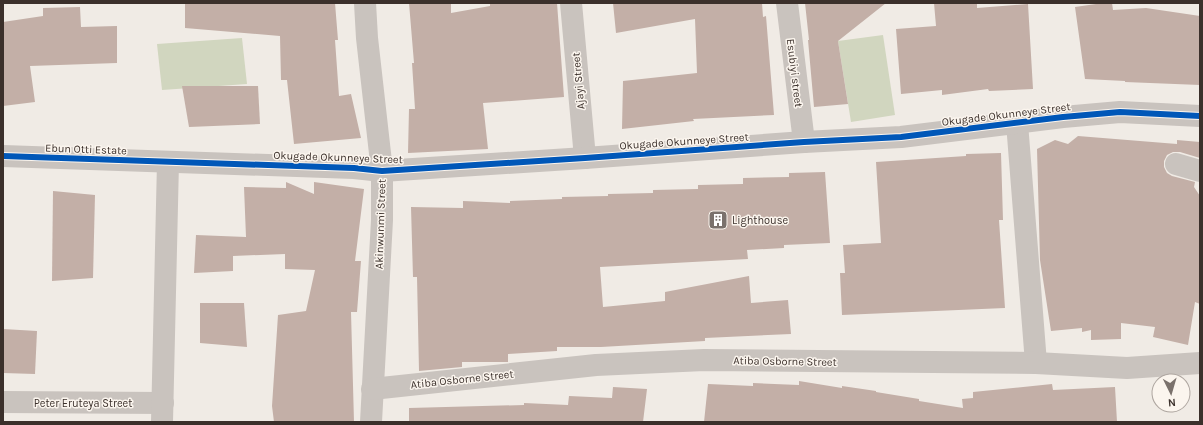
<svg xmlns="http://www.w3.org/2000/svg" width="1203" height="425" font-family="Karla,sans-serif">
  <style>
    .green { fill: #d1d6bf }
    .building { fill: #c3afa7 }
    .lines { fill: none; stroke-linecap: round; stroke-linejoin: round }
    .street { stroke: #c9c3be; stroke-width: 22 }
    .cycleway-casing { stroke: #fbf5ee; stroke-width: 8 }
    .cycleway { stroke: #0057b8; stroke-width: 6 }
    .labels { text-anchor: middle; stroke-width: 3; stroke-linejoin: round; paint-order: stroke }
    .street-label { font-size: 11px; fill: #3b302b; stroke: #fbf5ee }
    .poi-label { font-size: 11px; fill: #3b302b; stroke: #fbf5ee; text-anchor: start }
  </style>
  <rect width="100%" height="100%" fill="#f0ebe5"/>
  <!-- green -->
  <g class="green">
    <polygon points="883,35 895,115 851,122 838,41"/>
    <polygon points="242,38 247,84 162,90 157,44"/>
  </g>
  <!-- building -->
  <g class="building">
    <polygon points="185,3 335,3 338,40 335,40 339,96 351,94 361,138 294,144 287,80 281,80 280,36 185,28"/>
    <polygon points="409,3 451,3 451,13 490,6 490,3 557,3 564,97 483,103 488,149 408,153 409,109 415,109 412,63 414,63"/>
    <polygon points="613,3 762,3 763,17 766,16 774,115 693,119 694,121 622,129 623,81 697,73 695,19 616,33"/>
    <polygon points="805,3 886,3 838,41 848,104 814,107 808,40 809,40"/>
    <polygon points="934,3 977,3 977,8 1028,4 1033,89 989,91 988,89 942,95 942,90 901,94 896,29 936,26"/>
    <polygon points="1103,3 1112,3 1113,10 1146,8 1200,16 1200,85 1125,82 1125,81 1085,79 1075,7"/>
    <polygon points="80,7 81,27 117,26 117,63 30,66 35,102 3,106 3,22 43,16 43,8"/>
    <polygon points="182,86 258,86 260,124 189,127"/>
    <polygon points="1078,136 1177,144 1177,140 1200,142 1200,158 1180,152 1173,152 1167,155 1164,161 1164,167 1167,173 1172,176 1195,182 1194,187 1200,196 1200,304 1195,302 1188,345 1153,337 1155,327 1121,323 1121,339 1091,340 1091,330 1082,332 1082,328 1051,331 1040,260 1037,149 1055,140 1068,144"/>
    <polygon points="1001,153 1003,220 999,220 1005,308 842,315 840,273 845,273 843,245 881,243 876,162 966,156 966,154"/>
    <polygon points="825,172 830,243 784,245 784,248 747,250 748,259 600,267 603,307 665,301 665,292 749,276 751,303 788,300 791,334 705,338 705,341 601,347 557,347 557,351 508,354 508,362 462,362 462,367 419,371 417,277 413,277 411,207 463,208 463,201 510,203 510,201 562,199 562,197 608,196 608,194 653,193 653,190 698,189 698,185 743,184 743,178 789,177 789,173"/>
    <polygon points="286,182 314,194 314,182 364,189 355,261 361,261 357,312 351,312 354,422 274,422 272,406 278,315 306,311 315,270 285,269 285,254 233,256 233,271 194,273 196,235 246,237 244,187 286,188"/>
    <polygon points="53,191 95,195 93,278 52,281"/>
    <polygon points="200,303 244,303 247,347 200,343"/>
    <polygon points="3,329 37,331 35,374 3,373"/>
    <polygon points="799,381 842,388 842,386 876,391 876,392 919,399 919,401 963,408 962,399 973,398 973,392 1052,384 1053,390 1115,387 1117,422 704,422 708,384 753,386 753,383 799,385"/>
    <polygon points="613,387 647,389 643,422 409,422 409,408 524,405 524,403 568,405 569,396 612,398"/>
  </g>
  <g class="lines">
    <!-- street -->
    <g class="street">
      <polyline points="365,3 367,38 382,171 382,220 371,422"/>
      <polyline points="571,3 585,158"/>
      <polyline points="787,3 804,142"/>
      <polyline points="1017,123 1036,363"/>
      <polyline points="3,156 354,168 382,171 585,158 804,142 901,137 1063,117 1120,112 1200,116"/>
      <polyline points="1176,164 1200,171"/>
      <polyline points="372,389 596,365 704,360 1036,363 1127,368 1200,363"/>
      <polyline points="3,402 163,403"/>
      <polyline points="162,422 168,162"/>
    </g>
    <defs>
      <polyline id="cycleway" points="3,156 354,168 382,171 585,158 804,142 901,137 1063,117 1120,112 1200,116"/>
    </defs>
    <!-- cycleway casing -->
    <use href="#cycleway" class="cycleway-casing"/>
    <!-- cycleway -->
    <use href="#cycleway" class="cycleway"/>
  </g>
  <!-- icons -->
  <defs>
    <symbol id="building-square" viewBox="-11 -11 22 22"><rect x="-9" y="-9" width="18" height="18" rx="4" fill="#7a716c" stroke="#fbf5ee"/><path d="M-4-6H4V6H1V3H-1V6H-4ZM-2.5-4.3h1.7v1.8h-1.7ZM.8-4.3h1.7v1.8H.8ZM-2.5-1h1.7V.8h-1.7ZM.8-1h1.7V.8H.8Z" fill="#fff"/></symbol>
  </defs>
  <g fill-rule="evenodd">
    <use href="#building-square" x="707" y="209" width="22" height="22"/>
  </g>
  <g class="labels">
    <!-- street labels -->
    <g class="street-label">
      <text transform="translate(795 73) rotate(83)" y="4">Esubiyi street</text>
      <text transform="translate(578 81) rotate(-95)" y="4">Ajayi Street</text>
      <text transform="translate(1006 114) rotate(-7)" y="4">Okugade Okunneye Street</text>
      <text transform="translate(684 141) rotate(-4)" y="4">Okugade Okunneye Street</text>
      <text transform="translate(86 149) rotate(2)" y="4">Ebun Otti Estate</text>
      <text transform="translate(338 157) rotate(2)" y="4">Okugade Okunneye Street</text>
      <text transform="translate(380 224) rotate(-88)" y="4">Akinwunmi Street</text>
      <text transform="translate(785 361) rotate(1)" y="4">Atiba Osborne Street</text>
      <text transform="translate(462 379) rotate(-6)" y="4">Atiba Osborne Street</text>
      <text x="83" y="407">Peter Eruteya Street</text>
    </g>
    <!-- poi labels -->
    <g class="poi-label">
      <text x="732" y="224">Lighthouse</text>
    </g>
  </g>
  <!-- border -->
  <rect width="1203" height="425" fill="none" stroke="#3b302b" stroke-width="8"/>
  <!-- north arrow -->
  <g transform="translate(1171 393) rotate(175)"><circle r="19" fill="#fbf5ee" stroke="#aea6a0"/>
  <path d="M0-3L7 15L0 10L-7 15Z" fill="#7a716c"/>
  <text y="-6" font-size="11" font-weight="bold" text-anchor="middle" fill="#3b302b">N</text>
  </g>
</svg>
